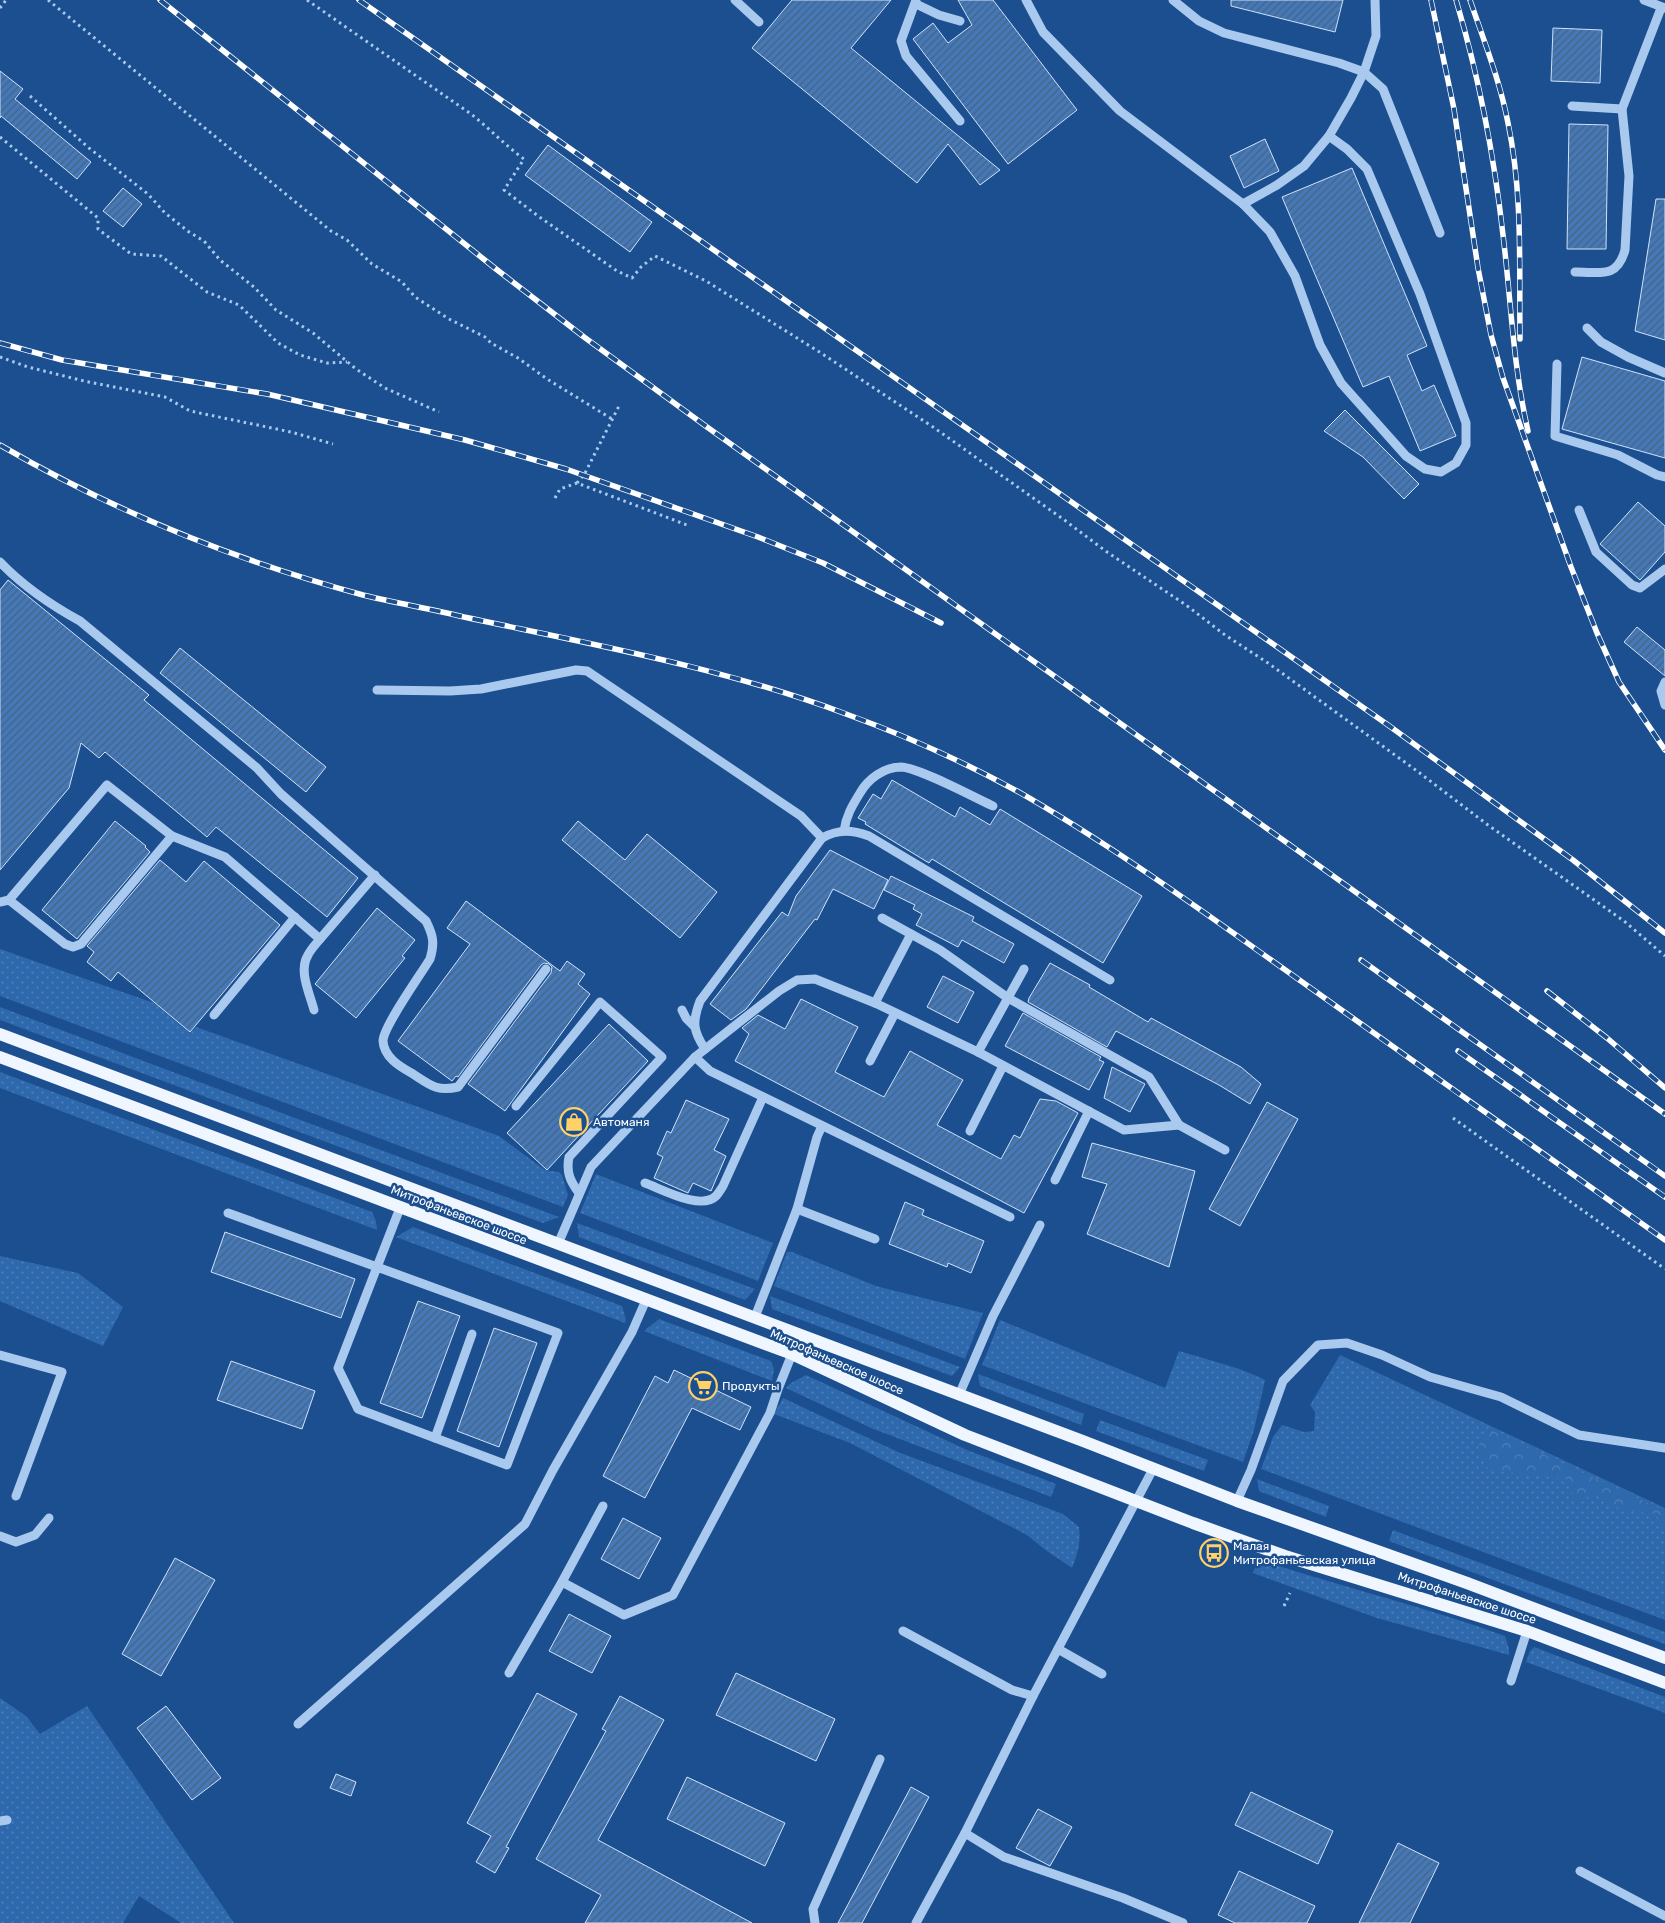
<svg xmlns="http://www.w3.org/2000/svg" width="1665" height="1923" font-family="Rubik,sans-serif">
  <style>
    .grass { fill: url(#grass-dots) }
    .forest { fill: url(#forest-crowns) }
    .building { fill: url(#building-hatch); stroke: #cfe3fa }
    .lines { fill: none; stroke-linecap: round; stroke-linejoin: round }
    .path { stroke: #a9c9ee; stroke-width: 3; stroke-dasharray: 2.5 4; stroke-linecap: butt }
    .minor { stroke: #a9c9ee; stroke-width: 9 }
    .major { stroke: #f0f6ff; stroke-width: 12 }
    .rail-casing { stroke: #fff; stroke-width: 5.5 }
    .rail { stroke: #1b4f8f; stroke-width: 4; stroke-dasharray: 11; stroke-linecap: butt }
    .labels { text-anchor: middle; stroke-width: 5; stroke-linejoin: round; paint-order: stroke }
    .poi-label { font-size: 12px; fill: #fff; stroke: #1b4f8f; text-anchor: start }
    .street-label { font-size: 12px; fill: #fff; stroke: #1b4f8f }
  </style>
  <defs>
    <pattern id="grass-dots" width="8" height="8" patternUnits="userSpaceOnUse" patternTransform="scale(1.25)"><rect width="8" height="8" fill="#2e69ad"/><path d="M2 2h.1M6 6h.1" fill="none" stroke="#4d80b9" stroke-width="1.8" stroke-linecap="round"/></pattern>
    <pattern id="forest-crowns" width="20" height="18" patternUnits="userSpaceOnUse" patternTransform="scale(1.25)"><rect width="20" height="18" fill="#2e69ad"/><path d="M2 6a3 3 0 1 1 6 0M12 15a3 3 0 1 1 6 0" fill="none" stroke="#4d80b9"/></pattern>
    <pattern id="building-hatch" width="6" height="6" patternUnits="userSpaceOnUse" patternTransform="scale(1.25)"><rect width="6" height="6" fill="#4478b7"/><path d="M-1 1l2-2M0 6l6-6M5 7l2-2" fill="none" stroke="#486282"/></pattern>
  </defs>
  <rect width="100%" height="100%" fill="#1b4f8f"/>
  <!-- grass -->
  <g class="grass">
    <polygon points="0,949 154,1003 190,1033 196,1027 499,1136 545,1170 559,1172 562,1175 568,1195 563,1207 0,996"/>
    <polygon points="0,1007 559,1217 543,1223 0,1020"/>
    <polygon points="0,1072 372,1212 376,1221 377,1230 0,1088"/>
    <polygon points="596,1174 773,1243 758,1281 580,1213"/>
    <polygon points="577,1223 755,1289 745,1300 579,1237"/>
    <polygon points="413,1227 622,1306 626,1320 625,1323 396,1237"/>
    <polygon points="787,1252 792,1252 876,1286 983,1313 965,1359 774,1286"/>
    <polygon points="0,1256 78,1273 123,1307 103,1346 0,1301"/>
    <polygon points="770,1296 960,1367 952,1376 772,1309"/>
    <polygon points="659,1319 771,1361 774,1369 772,1381 644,1331"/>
    <path d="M1000 1320 1165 1388 1179 1351C1208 1360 1237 1366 1265 1380L1254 1430 1243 1462 982 1365Z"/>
    <polygon points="1340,1355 1665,1508 1665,1620 1261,1469 1273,1437 1282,1425 1304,1432 1314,1431 1315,1412 1310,1405"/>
    <polygon points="978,1374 1084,1414 1081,1425 980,1386"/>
    <polygon points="806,1375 967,1450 1056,1484 1051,1497 871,1428 786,1388 791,1383"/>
    <path d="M783 1398 898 1452 1063 1514 1079 1527C1081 1542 1078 1553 1072 1568L1044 1549 1027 1535 850 1443 774 1414Z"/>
    <polygon points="1100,1420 1208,1460 1204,1471 1096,1431"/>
    <polygon points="1257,1479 1329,1506 1326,1517 1259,1491"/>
    <polygon points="1393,1530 1665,1632 1665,1644 1389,1541"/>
    <path d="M1258 1559C1340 1587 1424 1606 1505 1636L1509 1649V1655L1377 1618 1253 1573Z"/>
    <polygon points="1534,1647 1665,1697 1665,1713 1526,1662 1530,1651"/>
    <polygon points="0,1698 26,1716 40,1734 87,1706 234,1923 181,1923 139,1896 123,1923 0,1923"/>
  </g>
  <!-- forest -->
  <path class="forest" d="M1495 1432 1665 1511V1525L1661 1524 1656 1514 1638 1512 1615 1507 1604 1497 1590 1495 1580 1503C1573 1496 1569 1488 1567 1479L1489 1470 1477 1450 1483 1435Z"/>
  <!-- building -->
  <g class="building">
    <polygon points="792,0 891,0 851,48 1000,170 980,185 948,144 917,183 752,48"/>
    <polygon points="958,0 993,0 1077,110 1008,164 913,39 933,23 948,43 972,25"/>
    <polygon points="1231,0 1343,0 1335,32 1231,6"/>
    <polygon points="1553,28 1602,30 1600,83 1551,81"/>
    <polygon points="0,71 23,89 15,99 91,162 77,179 1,116 0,118"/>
    <polygon points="1569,124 1608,125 1606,249 1567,249"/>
    <polygon points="1265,139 1279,171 1244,188 1230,156"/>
    <polygon points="548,145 652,222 630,252 525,175"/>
    <polygon points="1352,168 1427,346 1407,355 1422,391 1434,385 1456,436 1420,451 1389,376 1363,387 1282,197"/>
    <polygon points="123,188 142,204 123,227 103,211"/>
    <polygon points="1656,199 1665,199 1665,340 1635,331"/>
    <polygon points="1582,357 1665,381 1665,458 1562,429"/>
    <polygon points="1345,410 1419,484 1404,499 1363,457 1324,431"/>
    <polygon points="1638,502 1665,526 1665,552 1640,580 1600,544"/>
    <polygon points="8,580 149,695 144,700 358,878 327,917 216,827 207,837 105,752 99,758 81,743 69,788 0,870 0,590"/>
    <polygon points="1637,627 1665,650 1665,676 1624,642"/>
    <polygon points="180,648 326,767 306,792 160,673"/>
    <polygon points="892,780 955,817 960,807 990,825 1000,809 1142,896 1103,963 932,859 929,863 865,824 866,822 858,818 873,794 881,799"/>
    <polygon points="115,821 146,846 145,847 150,852 77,939 42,910"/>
    <polygon points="578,821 625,860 647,834 717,892 680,938 562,840"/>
    <polygon points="830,850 888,880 874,909 833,889 817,920 815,919 746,1009 731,1020 710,1004 782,912 788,916 796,896"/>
    <polygon points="160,860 186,882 204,861 280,925 190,1032 118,972 111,981 87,962 94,952 87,946"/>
    <polygon points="891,876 974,917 972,921 1014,944 1004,963 962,940 958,947 916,925 922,914 913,909 915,905 884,890"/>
    <polygon points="466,901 560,971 567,961 585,974 578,984 590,994 505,1111 468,1084 551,973 552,967 549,964 544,963 541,965 458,1077 456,1076 452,1081 398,1041 470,944 447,928"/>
    <polygon points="377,908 415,940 402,956 405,958 356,1018 315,984"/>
    <polygon points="1050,963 1090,985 1089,987 1148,1022 1151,1018 1241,1067 1261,1084 1250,1104 1219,1085 1116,1031 1107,1047 1028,1002 1029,998"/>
    <polygon points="943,976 974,992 958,1023 927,1007"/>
    <polygon points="801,999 858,1027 835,1072 884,1097 910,1051 963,1080 937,1125 1001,1159 1014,1135 1020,1138 1040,1099 1056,1101 1078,1113 1024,1213 735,1061 749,1034 742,1028 758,1015 785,1029"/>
    <polygon points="1023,1013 1101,1057 1099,1060 1104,1062 1089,1090 1005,1046"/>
    <polygon points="609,1024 648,1061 547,1170 507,1133"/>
    <polygon points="1112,1067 1145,1084 1130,1112 1104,1098"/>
    <polygon points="686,1100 729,1119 714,1150 726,1156 711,1191 693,1183 688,1193 654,1178 663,1157 657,1154 667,1131 671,1133"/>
    <polygon points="1267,1102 1298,1119 1240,1226 1209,1209"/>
    <polygon points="1092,1143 1195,1171 1169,1267 1087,1234 1107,1184 1082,1177"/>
    <polygon points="905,1202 924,1210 922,1215 984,1241 971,1273 948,1263 947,1267 889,1244"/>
    <polygon points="225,1232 355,1279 341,1318 211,1272"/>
    <polygon points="418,1301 460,1316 422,1418 380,1403"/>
    <polygon points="494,1328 537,1343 499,1447 457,1431"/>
    <polygon points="231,1361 315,1391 302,1429 217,1400"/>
    <polygon points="674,1370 751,1407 740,1430 692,1408 645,1498 603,1476 655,1376 668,1383"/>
    <polygon points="623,1518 661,1538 639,1579 601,1559"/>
    <polygon points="175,1558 215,1580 161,1676 122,1654"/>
    <polygon points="569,1614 611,1636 592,1673 549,1651"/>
    <polygon points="736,1673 835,1719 816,1761 716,1715"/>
    <polygon points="537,1693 577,1714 506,1847 509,1848 495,1873 476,1862 491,1836 467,1823"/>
    <polygon points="620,1696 664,1720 598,1840 752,1923 585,1923 601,1895 536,1859 606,1731 602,1729"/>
    <polygon points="166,1706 221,1778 192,1800 137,1728"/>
    <polygon points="336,1774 356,1782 351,1796 330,1788"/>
    <polygon points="687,1777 785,1823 765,1866 667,1819"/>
    <polygon points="911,1787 929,1797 862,1923 838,1923"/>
    <polygon points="1251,1792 1333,1831 1318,1864 1235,1825"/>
    <polygon points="1038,1809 1072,1827 1050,1866 1016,1848"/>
    <polygon points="1398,1843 1439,1863 1410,1923 1359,1923"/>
    <polygon points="1239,1871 1315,1906 1307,1923 1235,1923 1218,1915"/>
  </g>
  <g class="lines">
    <!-- path -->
    <g class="path">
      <polyline points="48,0 331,231 347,240 372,264 402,282 415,297 449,319 485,337 491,343 518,358 547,379 612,419"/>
      <path d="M307 0 471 114C490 129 506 146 524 159L504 190 538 216 617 271 632 278 641 267 655 256 706 281 821 353 933 427 1063 519 1107 552 1186 605 1225 635 1268 663 1417 771 1488 825 1624 921 1665 956"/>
      <polyline points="0,8 6,0"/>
      <polyline points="30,96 89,148 148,194 165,213 189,232 204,241 220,260 254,287 276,310 313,333 356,369 385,388 439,412"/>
      <polyline points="0,137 98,218 98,229 131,254 161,256 207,292 239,305 278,343 300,355 327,363 347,362"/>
      <polyline points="0,357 28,367 84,381 165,397 190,411 291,432 333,444"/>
      <polyline points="577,483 584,475 619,406"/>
      <polyline points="555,498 560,489 577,483 687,525"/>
      <polyline points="1453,1118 1665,1269"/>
      <polyline points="1284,1606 1290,1593"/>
    </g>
    <!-- minor -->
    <g class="minor">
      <polyline points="735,0 759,22"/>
      <polyline points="916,0 901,41 906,56 960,121"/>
      <polyline points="1026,0 1043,32 1120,111 1243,204 1270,232 1295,276 1320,345 1341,383 1406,456 1425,469 1441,472 1456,463 1466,445 1466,423 1420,294 1367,169 1347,149 1329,136"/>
      <polyline points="1173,0 1199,21 1224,33 1339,63 1364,72 1383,89 1440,233"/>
      <polyline points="1644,0 1665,8"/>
      <polyline points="916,4 939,15 960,21"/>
      <polyline points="1572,106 1622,109"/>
      <polyline points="1243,204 1277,185 1304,166 1329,136 1351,98 1364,72 1376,36 1375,0"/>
      <path d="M1575 272C1600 272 1617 279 1625 250L1629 176 1622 109 1661 8"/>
      <polyline points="1587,328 1601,342 1628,357 1665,373"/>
      <polyline points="1557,364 1555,436 1618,455 1657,475 1665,477"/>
      <polyline points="1579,510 1596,552 1632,585 1640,588 1665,569"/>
      <path d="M0 562C23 586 51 605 80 621L257 768 281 794 426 921C433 935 435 943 430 959 421 974 383 1027 383 1041 384 1058 401 1067 413 1074 430 1085 437 1092 458 1087L546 969"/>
      <polyline points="1665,682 1661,691 1665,705"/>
      <polyline points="377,690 450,691 481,689 576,670 587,671 801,816 822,838"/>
      <path d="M844 831C846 816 852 806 860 793 868 779 884 767 901 767 920 768 973 797 993 806"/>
      <polyline points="9,900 65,944 73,947 81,944 172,836"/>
      <polyline points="0,902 9,900 107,785 172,836 225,857 320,939 375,875"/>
      <polyline points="882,918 940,950 1008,998 1149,1077 1179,1125"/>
      <polyline points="875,1003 911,934"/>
      <path d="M314 1010C310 994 298 971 308 955 311 949 316 944 320 939"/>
      <polyline points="682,1010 686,1018 694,1026"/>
      <polyline points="214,1015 295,917"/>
      <path d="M705 1049C693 1031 692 1022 700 1001L822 838C838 829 852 830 869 836L1110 980"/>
      <polyline points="978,1052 1024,969"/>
      <polyline points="695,1057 710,1071 1010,1217"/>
      <polyline points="870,1061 895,1013"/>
      <path d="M516 1106 600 1002 662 1057 569 1157C566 1172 570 1181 579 1193"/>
      <polyline points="970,1131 1003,1066"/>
      <polyline points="1055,1180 1089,1111"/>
      <path d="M645 1183C662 1189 701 1211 716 1196 719 1193 721 1189 723 1186L763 1097"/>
      <polyline points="797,1209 875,1239"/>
      <polyline points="228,1213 377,1267 400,1208"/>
      <polyline points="558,1244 591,1167 695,1057 779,991 797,980 815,979 875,1003 978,1052 1124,1130 1179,1125 1225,1150"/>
      <polygon points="377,1267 558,1333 507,1465 358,1409 338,1368"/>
      <polyline points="755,1317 797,1209 817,1137 822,1126"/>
      <polyline points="0,1355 62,1372 16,1496"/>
      <polyline points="959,1395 993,1316 1040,1225"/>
      <polyline points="435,1438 472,1334"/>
      <polyline points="1237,1501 1251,1470 1283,1381 1318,1345 1347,1343 1382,1355 1430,1377 1501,1397 1579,1435 1665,1448"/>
      <polyline points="0,1536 16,1542 35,1535 49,1518"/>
      <polyline points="562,1582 624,1615 673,1595 770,1413 778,1389 792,1354"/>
      <polyline points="903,1631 1012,1690 1033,1696"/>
      <polyline points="1058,1649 1102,1674"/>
      <polyline points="509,1673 562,1582 603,1506"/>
      <polyline points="1511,1681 1527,1631"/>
      <polyline points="298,1724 525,1524 553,1470 632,1332 646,1300"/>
      <polyline points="0,1821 7,1820"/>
      <polyline points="965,1833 1004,1857 1123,1898 1183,1923"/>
      <polyline points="1580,1871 1665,1916"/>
      <polyline points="815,1923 813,1909 880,1759"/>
      <polyline points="916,1923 965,1833 1033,1696 1153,1469"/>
    </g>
    <!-- major -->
    <g class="major">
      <polyline points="0,1034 1083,1441 1237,1501 1467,1583 1665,1658"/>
      <polyline points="0,1057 792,1354 965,1435 1193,1523 1285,1556 1527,1631 1665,1683"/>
    </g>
    <defs>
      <g id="rail">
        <polyline points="160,0 496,269 584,337 707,427 1665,1114"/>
        <polyline points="359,0 1388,725 1573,860 1665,933"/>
        <polyline points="1431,0 1454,109 1478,268 1491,335 1503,378 1571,567 1597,633 1619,682 1665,750"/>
        <path d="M1456 0C1479 77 1494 155 1503 235 1511 300 1513 366 1528 431"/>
        <path d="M1470 0C1484 41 1500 81 1508 123 1523 194 1519 267 1520 339"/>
        <polyline points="0,343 62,360 267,394 465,440 566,469 758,537 823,563 941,623"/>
        <path d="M0 445C115 512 234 560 363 595 396 603 431 609 464 617 591 644 724 668 846 714 904 735 962 761 1017 791 1115 847 1206 914 1298 979 1420 1066 1542 1153 1665 1240"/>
        <polyline points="1361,960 1665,1176"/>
        <polyline points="1547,991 1607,1038 1665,1088"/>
        <polyline points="1458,1051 1665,1197"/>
      </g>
    </defs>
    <!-- rail casing -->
    <use href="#rail" class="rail-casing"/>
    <!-- rail -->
    <use href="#rail" class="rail"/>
  </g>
  <!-- icons -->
  <defs>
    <symbol id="shop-ring" viewBox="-11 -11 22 22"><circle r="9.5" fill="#1b4f8f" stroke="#ffd166" stroke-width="1.5"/><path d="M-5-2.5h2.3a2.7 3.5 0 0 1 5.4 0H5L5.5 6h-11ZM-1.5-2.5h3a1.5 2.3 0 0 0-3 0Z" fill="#ffd166"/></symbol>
    <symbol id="supermarket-ring" viewBox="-11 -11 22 22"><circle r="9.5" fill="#1b4f8f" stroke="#ffd166" stroke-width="1.5"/><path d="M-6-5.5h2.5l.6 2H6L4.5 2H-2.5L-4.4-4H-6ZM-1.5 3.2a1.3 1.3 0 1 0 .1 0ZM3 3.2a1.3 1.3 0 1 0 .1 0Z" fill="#ffd166"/></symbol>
    <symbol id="bus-ring" viewBox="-11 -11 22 22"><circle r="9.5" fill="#1b4f8f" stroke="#ffd166" stroke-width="1.5"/><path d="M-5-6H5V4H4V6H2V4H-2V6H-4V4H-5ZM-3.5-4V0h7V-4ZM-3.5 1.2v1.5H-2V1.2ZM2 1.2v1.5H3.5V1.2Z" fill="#ffd166"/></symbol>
  </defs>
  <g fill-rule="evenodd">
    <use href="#shop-ring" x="558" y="1106" width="32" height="32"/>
    <use href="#supermarket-ring" x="687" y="1370" width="32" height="32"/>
    <use href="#bus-ring" x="1198" y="1537" width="32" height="32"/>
  </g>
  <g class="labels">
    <!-- poi labels -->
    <g class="poi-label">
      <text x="593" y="1126">Автоманя</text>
      <text x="722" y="1390">Продукты</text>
      <text x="1233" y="1550">Малая<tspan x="1233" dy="14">Митрофаньевская улица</tspan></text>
    </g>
    <!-- street labels -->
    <g class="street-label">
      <text transform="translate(459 1215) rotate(21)" y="4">Митрофаньевское шоссе</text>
      <text transform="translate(837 1362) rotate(24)" y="4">Митрофаньевское шоссе</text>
      <text transform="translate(1467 1598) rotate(18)" y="4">Митрофаньевское шоссе</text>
    </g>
  </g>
</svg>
